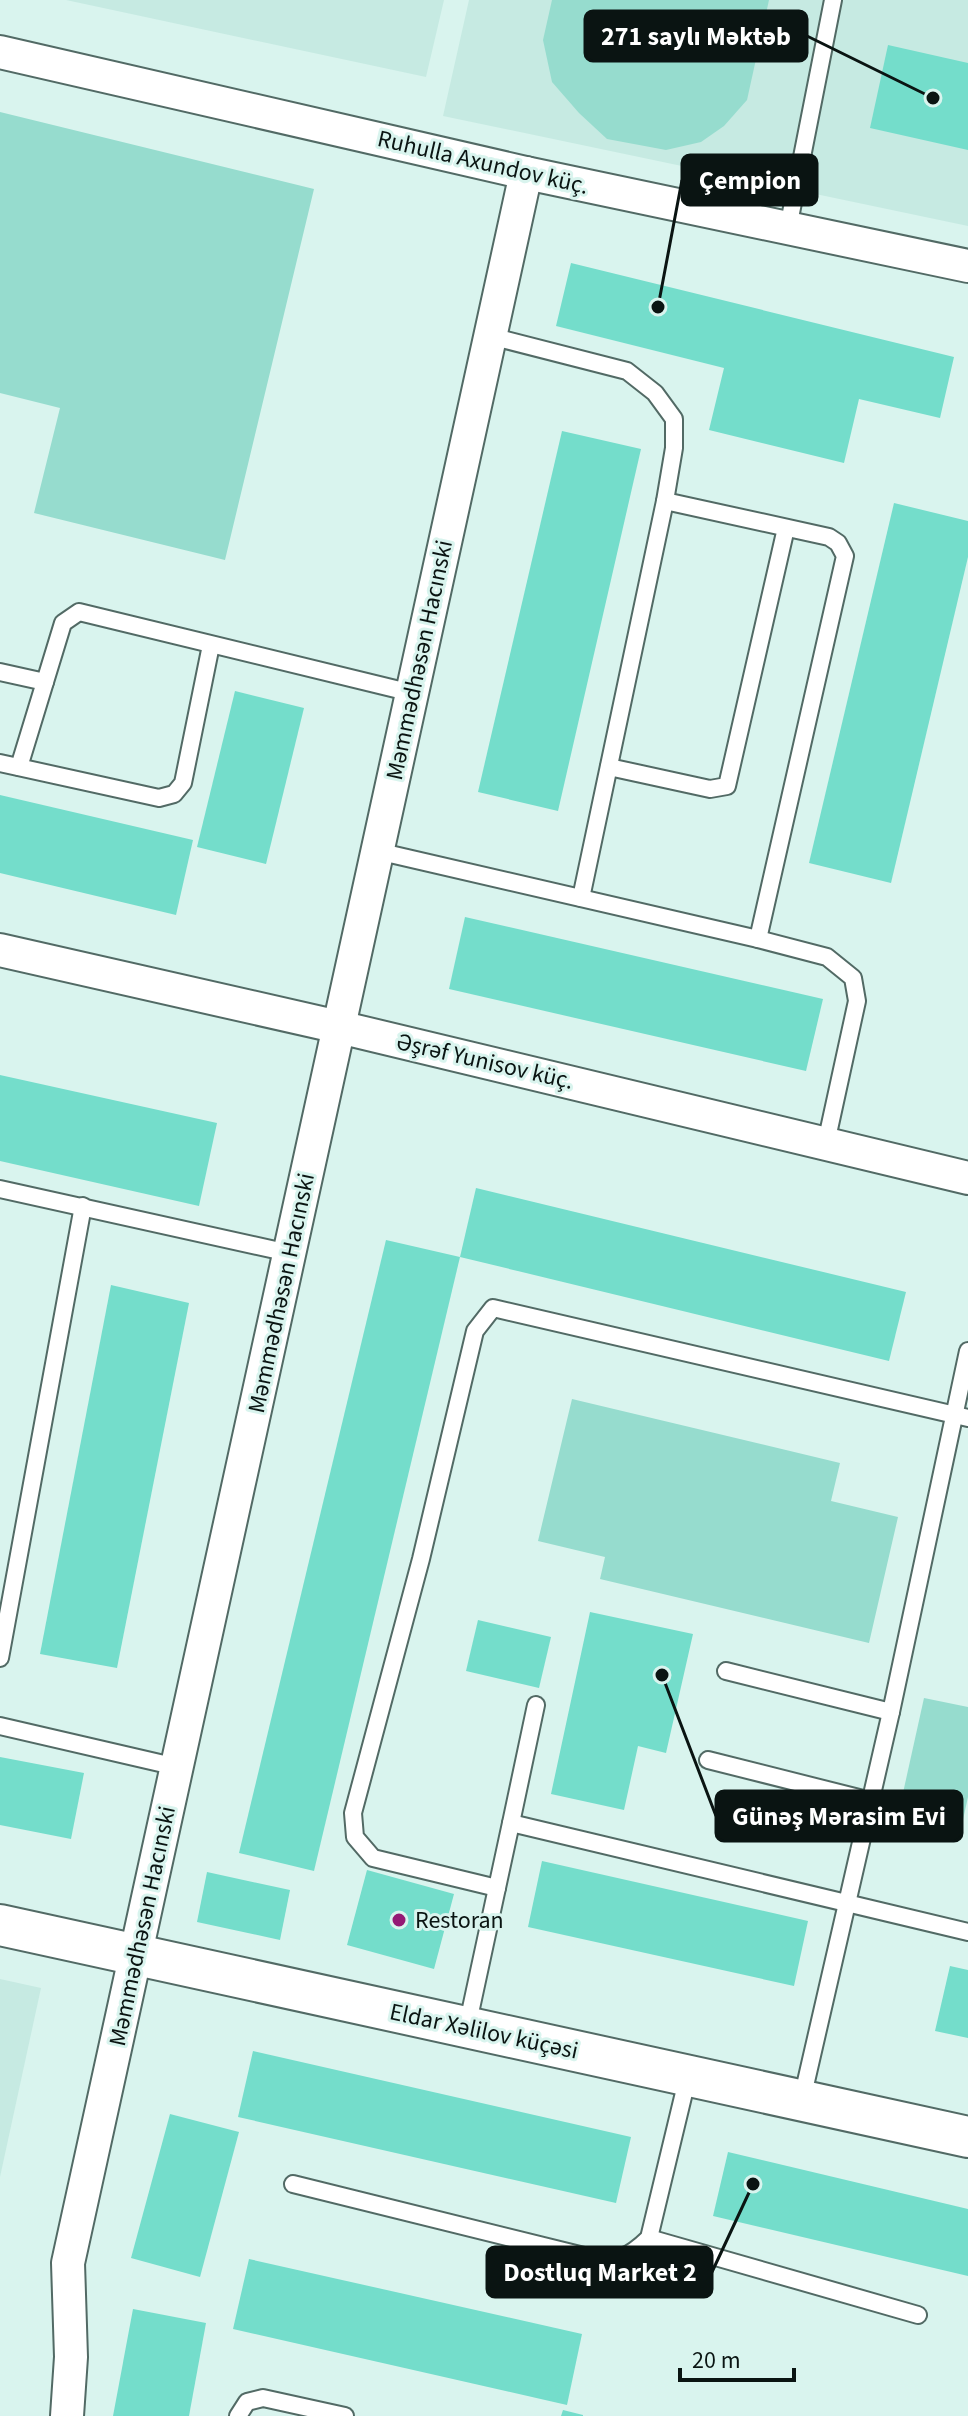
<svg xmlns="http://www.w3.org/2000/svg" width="968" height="2416" font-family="'Source Sans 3',sans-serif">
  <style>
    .built { fill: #c6eae2 }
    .green { fill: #96dcce }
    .building { fill: #74ddcb }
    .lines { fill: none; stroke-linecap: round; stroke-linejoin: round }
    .service-casing { stroke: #526a65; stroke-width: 20 }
    .minor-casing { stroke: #526a65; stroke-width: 36 }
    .tertiary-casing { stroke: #526a65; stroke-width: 44 }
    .service { stroke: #fff; stroke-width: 16 }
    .minor { stroke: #fff; stroke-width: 32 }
    .tertiary { stroke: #fff; stroke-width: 40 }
    .poi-dot { fill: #941a75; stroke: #d9f4ee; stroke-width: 3 }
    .labels { text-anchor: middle; stroke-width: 6; stroke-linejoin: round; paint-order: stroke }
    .street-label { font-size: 24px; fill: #0a1412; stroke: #d9f4ee }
    .poi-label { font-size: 24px; fill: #0a1412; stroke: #d9f4ee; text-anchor: start }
    .leader { fill: none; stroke: #0a1412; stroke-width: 3 }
    .callout-dot { fill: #0a1412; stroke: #d9f4ee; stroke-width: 3 }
    .callout { fill: #0a1412; stroke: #0a1412; stroke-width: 3 }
    .callout-label { font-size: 26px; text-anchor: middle; font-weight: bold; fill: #fff }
  </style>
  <rect width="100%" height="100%" fill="#d9f4ee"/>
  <!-- built -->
  <g class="built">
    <polygon points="66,0 444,0 426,77"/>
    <polygon points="469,0 968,0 968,226 443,116"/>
    <polygon points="0,1979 41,1988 0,2177"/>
  </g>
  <!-- green -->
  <g class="green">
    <polygon points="552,0 769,0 747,100 724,126 701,142 666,150 607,139 579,113 552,82 543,40"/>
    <polygon points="0,112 314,189 225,560 34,513 60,408 0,393"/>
    <polygon points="572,1399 840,1463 831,1501 898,1517 869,1643 600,1579 605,1557 538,1541"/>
    <polygon points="924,1698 968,1707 968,1797 958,1842 895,1829"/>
  </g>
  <!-- building -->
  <g class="building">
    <polygon points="888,45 968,63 968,150 870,128"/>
    <polygon points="571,263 954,357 940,418 859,399 844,463 709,430 724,368 556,326"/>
    <polygon points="562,431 641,449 558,811 478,792"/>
    <polygon points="894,503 968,521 968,557 891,883 809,863"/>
    <polygon points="235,691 304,708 266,864 197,847"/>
    <polygon points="0,795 193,840 176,915 0,873"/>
    <polygon points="465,917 823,999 806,1071 449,989"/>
    <polygon points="0,1075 217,1123 199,1206 0,1161"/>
    <polygon points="476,1188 906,1292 889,1361 460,1257"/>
    <polygon points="386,1240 460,1257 314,1871 239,1853"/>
    <polygon points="111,1285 189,1303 117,1668 40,1654"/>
    <polygon points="590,1612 693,1634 666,1753 638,1746 624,1810 551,1794"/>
    <polygon points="478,1620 551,1637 539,1688 466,1671"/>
    <polygon points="0,1757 84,1773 71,1839 0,1825"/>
    <polygon points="542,1861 808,1921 794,1986 528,1927"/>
    <polygon points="367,1870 454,1894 434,1969 347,1945"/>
    <polygon points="207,1872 290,1890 280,1940 197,1922"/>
    <polygon points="950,1966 968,1970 968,2038 935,2031"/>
    <polygon points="253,2051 631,2137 616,2203 238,2117"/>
    <polygon points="170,2114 239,2132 200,2277 131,2258"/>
    <polygon points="728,2152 968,2209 968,2276 713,2216"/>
    <polygon points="249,2259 582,2334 567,2405 233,2329"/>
    <polygon points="133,2309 206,2323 189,2416 113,2416"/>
    <polygon points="563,2410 583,2415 583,2416 561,2416"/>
  </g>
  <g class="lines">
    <defs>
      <g id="service">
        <polyline points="788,228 833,0"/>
        <polyline points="490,336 627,371 655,393 674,419 674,448 665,501 581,898"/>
        <polyline points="665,501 829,537 838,543 845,556 758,939"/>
        <polyline points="0,672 45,682"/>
        <polyline points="0,763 159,798 174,794 183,783 211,645"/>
        <polyline points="19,767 63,623 79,612 412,693"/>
        <polyline points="609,767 710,789 727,786 786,528"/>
        <polyline points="377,851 758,939 827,957 853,978 857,1001 826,1143"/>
        <polyline points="0,1189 289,1253"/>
        <polyline points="0,1658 83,1206"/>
        <polyline points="726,1671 891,1712"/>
        <polyline points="0,1726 177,1767"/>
        <polyline points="708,1760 871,1801"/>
        <polyline points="511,1823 536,1705"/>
        <polyline points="497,1888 373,1858 355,1837 353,1813 421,1559 475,1331 493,1308 968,1418"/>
        <polyline points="467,2027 511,1823 968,1932"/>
        <polyline points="802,2099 891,1712 968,1351"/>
        <path d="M293 2184 588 2257C620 2260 626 2260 649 2238L688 2076"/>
        <polyline points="649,2238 918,2315"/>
        <polyline points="238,2416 247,2402 263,2398 345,2416"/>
      </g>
      <g id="minor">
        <polyline points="0,52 526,173 968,266"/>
        <polyline points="0,950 339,1027 968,1178"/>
        <polyline points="67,2416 71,2357 68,2263 526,173"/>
      </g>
      <polyline id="tertiary" points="0,1925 968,2137"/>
    </defs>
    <!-- service casing -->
    <use href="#service" class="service-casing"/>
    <!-- minor casing -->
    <use href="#minor" class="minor-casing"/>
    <!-- tertiary casing -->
    <use href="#tertiary" class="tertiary-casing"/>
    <!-- service -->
    <use href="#service" class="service"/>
    <!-- minor -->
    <use href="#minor" class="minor"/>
    <!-- tertiary -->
    <use href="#tertiary" class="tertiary"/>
  </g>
  <!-- markers -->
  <circle class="poi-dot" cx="399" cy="1920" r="8"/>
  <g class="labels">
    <!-- street labels -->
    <g class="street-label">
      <text transform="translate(483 162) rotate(13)" y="8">Ruhulla Axundov küç.</text>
      <text transform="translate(419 660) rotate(-78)" y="8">Məmmədhəsən Hacınski</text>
      <text transform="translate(485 1061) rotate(13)" y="8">Əşrəf Yunisov küç.</text>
      <text transform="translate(281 1293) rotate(-78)" y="8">Məmmədhəsən Hacınski</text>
      <text transform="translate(142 1926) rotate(-78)" y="8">Məmmədhəsən Hacınski</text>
      <text transform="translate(484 2031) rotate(12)" y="8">Eldar Xəlilov küçəsi</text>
    </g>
    <!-- poi labels -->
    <g class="poi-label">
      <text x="415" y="1928">Restoran</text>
    </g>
  </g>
  <!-- callouts -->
  <path class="leader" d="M933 98L807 36M658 307L682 180M662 1675L716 1816M753 2184L712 2272"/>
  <g class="callout-dot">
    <circle cx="933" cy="98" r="8"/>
    <circle cx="658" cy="307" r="8"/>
    <circle cx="662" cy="1675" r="8"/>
    <circle cx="753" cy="2184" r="8"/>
  </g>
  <g class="callout">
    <rect x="585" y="11" width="222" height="50" rx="8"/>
    <rect x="682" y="155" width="135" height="50" rx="8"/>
    <rect x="716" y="1791" width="246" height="50" rx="8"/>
    <rect x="487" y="2247" width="225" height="50" rx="8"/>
  </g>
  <g class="callout-label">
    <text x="696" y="45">271 saylı Məktəb</text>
    <text x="750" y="189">Çempion</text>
    <text x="839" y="1825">Günəş Mərasim Evi</text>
    <text x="600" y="2281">Dostluq Market 2</text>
  </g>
  <!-- scale -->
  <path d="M680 2368v12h114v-12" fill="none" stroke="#0a1412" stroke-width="4"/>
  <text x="692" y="2368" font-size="24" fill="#0a1412" stroke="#d9f4ee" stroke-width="6" paint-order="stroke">20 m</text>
</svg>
